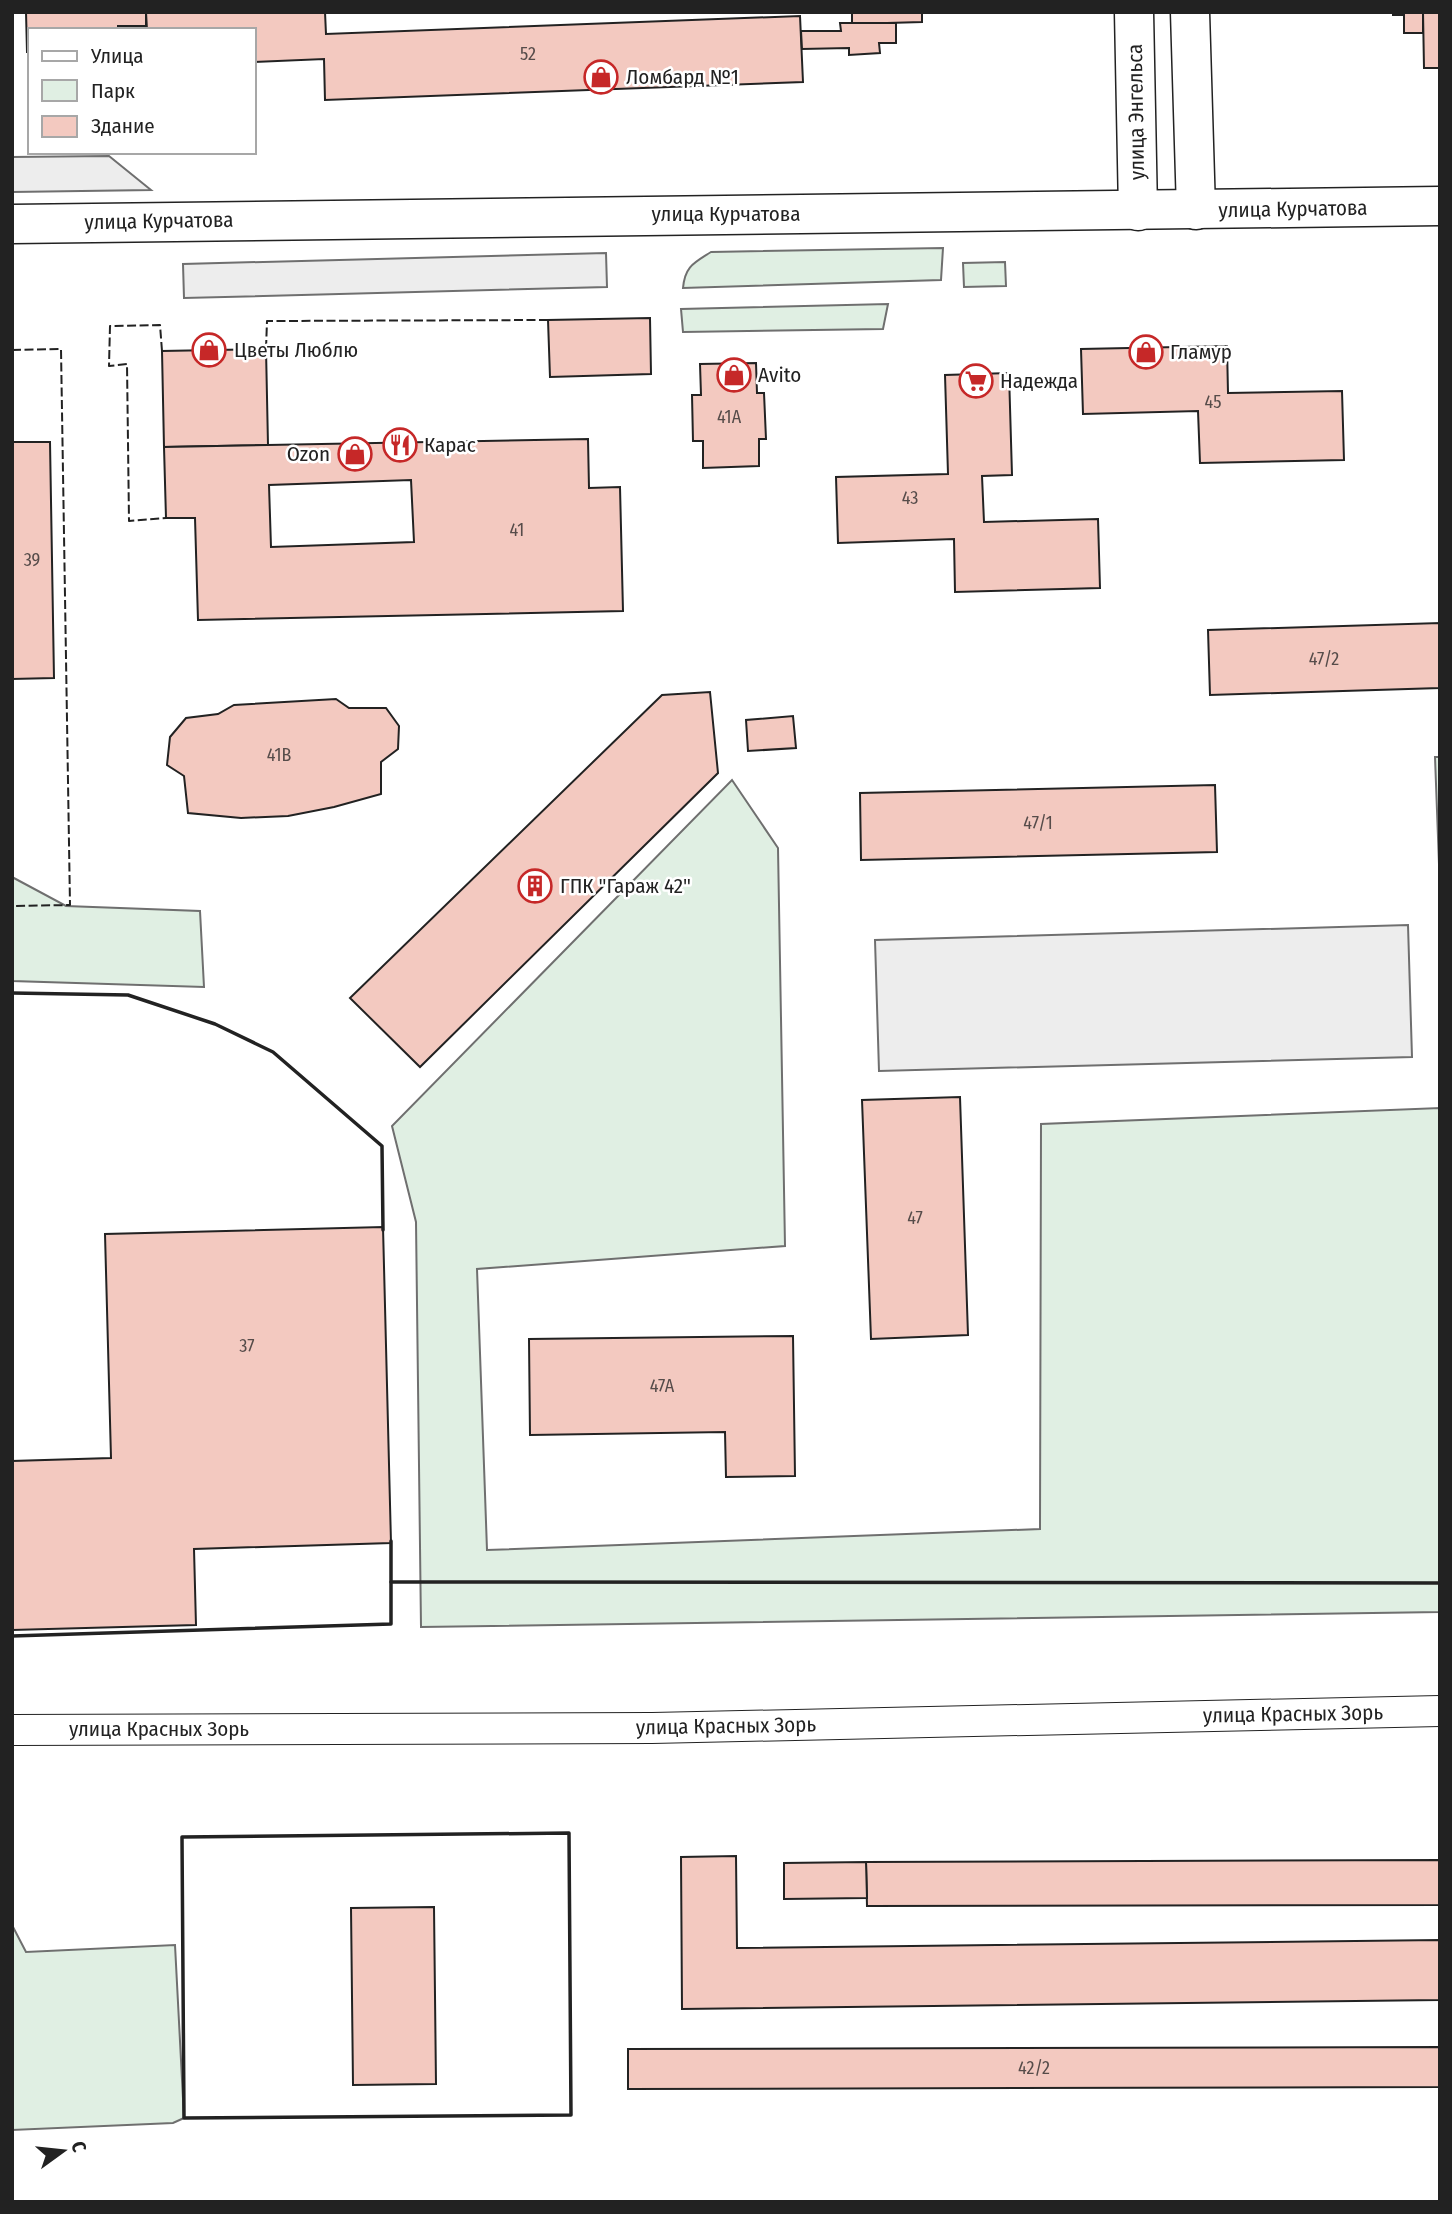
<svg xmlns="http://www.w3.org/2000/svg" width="1452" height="2214" font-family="'Fira Sans Condensed',sans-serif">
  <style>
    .green { fill: #e0efe3; stroke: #6f6f6f; stroke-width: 2 }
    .parking { fill: #ededed; stroke: #6f6f6f; stroke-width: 2 }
    .building { fill: #f3c9c0; stroke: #222; stroke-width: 2; fill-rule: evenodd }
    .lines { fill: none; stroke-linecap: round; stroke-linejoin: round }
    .minor-casing { stroke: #222; stroke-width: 32 }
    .secondary-casing { stroke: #222; stroke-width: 41 }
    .primary-casing { stroke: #222; stroke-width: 41 }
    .minor { stroke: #fff; stroke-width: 30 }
    .secondary { stroke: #fff; stroke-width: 38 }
    .primary { stroke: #fff; stroke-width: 38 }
    .fence { stroke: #222; stroke-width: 2; stroke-dasharray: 9 3.5; stroke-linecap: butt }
    .wall { stroke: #222; stroke-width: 3.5 }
    .labels { text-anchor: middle; stroke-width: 5; stroke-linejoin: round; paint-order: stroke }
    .number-label { font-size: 18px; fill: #564c4a }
    .poi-label { font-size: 21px; fill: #222; stroke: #fff; text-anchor: start }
    .street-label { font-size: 21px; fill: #222; stroke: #fff }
  </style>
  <rect width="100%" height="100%" fill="#fff"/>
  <!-- green -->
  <g class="green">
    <path d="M943 248 941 280 683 288C685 266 694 263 711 252Z"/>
    <polygon points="1005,262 1006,286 964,287 963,263"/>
    <polygon points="888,304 883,329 683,332 681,309"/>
    <polygon points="1435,757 1440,757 1440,891"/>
    <polygon points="732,780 778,848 785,1246 477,1269 487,1550 1040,1529 1041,1124 1440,1108 1440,1612 421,1627 416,1222 392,1126"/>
    <polygon points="12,877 66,906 200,911 204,987 12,981"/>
    <polygon points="12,1925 26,1952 175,1945 184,2118 173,2123 12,2130"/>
  </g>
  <!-- parking -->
  <g class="parking">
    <polygon points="109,156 151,190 12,192 12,157"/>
    <polygon points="606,253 607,287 184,298 183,264"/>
    <polygon points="1408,925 1412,1057 879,1071 875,940"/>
  </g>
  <!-- building -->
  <g class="building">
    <polygon points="26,12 146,12 146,26 118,26 118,30 30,30 30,52 27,52"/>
    <polygon points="146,12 325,12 326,34 800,16 803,82 325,100 324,59 254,62 254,30 147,30"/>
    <polygon points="852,12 922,12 922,22 852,24"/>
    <polygon points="1393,12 1423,12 1423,33 1404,33 1404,15 1393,15"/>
    <polygon points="1423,12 1440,12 1440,68 1424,68"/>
    <polygon points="840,23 896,23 896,43 879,43 880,53 849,55 849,48 802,49 801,31 841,31"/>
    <polygon points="650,318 651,374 550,377 548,320"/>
    <polygon points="1227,346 1228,393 1342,391 1344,460 1200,463 1198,411 1083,414 1081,349"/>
    <polygon points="266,349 268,445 164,447 162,351"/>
    <polygon points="756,363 757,393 764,393 766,439 759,439 759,466 703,468 703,441 693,441 692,395 701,395 700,364"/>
    <polygon points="1009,373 1012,475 982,476 984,522 1098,519 1100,588 955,592 954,539 838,543 836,477 948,474 945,375"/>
    <path d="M588 439 589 488 620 487 623 611 198 620 195 518H166L164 447ZM411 480 414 542 271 547 269 485Z"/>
    <polygon points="12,442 50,442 54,678 12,679"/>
    <polygon points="1440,623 1440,688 1210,695 1208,630"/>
    <polygon points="710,692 718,773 420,1067 350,998 662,695"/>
    <polygon points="336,699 349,708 386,708 399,726 398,749 381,762 381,794 334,807 288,816 241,818 188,813 184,776 167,765 170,737 186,718 218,714 234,705"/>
    <polygon points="793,716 796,748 748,751 746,720"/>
    <polygon points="1215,785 1217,852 861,860 860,793"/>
    <polygon points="960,1097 968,1335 871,1339 862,1100"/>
    <polygon points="383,1227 391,1543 194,1549 196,1625 12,1630 12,1461 111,1458 105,1234"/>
    <polygon points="793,1336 795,1476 726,1477 725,1432 530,1435 529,1339"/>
    <polygon points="736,1856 737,1948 1440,1940 1440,2000 682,2009 681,1857"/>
    <polygon points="1440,1860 1440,1905 867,1906 866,1862"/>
    <polygon points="866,1862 867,1898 784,1899 784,1863"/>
    <polygon points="434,1907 436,2084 353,2085 351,1908"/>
    <polygon points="1440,2047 1440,2087 628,2089 628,2049"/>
  </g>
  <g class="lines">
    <defs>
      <polyline id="minor" points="12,1730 652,1728 1440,1711"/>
      <g id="secondary">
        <polyline points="1134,12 1138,211"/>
        <polyline points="1190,12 1196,210"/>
      </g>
      <polyline id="primary" points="12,224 1440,206"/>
    </defs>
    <!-- minor casing -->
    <use href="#minor" class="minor-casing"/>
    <!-- secondary casing -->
    <use href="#secondary" class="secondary-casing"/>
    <!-- primary casing -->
    <use href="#primary" class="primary-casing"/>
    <!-- minor -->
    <use href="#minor" class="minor"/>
    <!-- secondary -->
    <use href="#secondary" class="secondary"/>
    <!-- primary -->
    <use href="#primary" class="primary"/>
    <!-- fence -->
    <g class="fence">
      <polyline points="266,349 267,321 548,320"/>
      <polyline points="12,350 61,349 70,905 12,906"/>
      <polyline points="162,351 160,325 110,326 109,366 127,364 129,521 166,518"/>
    </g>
    <!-- wall -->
    <g class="wall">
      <polyline points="12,993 128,995 215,1024 273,1052 382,1146 383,1230"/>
      <polyline points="391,1582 1440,1583"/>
      <polyline points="12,1636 391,1624 391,1541"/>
      <polygon points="569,1833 571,2115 184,2118 182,1837"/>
    </g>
  </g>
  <!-- icons -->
  <defs>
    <symbol id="shop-ring" viewBox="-11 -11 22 22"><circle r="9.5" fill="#fff" stroke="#c62828" stroke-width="1.5"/><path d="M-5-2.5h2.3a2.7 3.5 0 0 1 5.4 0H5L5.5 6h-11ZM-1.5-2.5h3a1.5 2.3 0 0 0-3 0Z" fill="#c62828"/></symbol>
    <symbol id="supermarket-ring" viewBox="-11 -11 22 22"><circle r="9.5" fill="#fff" stroke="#c62828" stroke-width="1.5"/><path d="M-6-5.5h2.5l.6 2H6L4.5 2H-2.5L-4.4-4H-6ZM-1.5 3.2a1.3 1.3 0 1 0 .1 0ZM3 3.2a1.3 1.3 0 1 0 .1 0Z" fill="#c62828"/></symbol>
    <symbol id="restaurant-ring" viewBox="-11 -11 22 22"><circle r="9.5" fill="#fff" stroke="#c62828" stroke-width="1.5"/><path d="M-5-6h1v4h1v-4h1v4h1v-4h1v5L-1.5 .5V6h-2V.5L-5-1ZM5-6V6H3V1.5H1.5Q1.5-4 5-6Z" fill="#c62828"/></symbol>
    <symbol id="building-ring" viewBox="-11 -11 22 22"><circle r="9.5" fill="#fff" stroke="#c62828" stroke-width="1.5"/><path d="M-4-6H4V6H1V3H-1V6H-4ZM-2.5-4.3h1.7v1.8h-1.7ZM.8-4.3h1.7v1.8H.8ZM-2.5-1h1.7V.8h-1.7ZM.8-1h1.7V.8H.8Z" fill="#c62828"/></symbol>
  </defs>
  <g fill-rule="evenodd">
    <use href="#shop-ring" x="582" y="58" width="38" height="38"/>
    <use href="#shop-ring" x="190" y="331" width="38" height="38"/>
    <use href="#shop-ring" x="1127" y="333" width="38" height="38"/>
    <use href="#shop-ring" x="715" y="356" width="38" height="38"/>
    <use href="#supermarket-ring" x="957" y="362" width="38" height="38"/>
    <use href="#restaurant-ring" x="381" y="426" width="38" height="38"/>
    <use href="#shop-ring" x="336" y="435" width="38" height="38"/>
    <use href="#building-ring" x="516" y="867" width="38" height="38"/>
  </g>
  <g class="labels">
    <!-- number labels -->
    <g class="number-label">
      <text x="528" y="60">52</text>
      <text x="1213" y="408">45</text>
      <text x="729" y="423">41А</text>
      <text x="910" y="504">43</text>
      <text x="517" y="536">41</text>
      <text x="32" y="566">39</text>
      <text x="1324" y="665">47/2</text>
      <text x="279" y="761">41В</text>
      <text x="1038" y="829">47/1</text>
      <text x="915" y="1224">47</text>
      <text x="247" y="1352">37</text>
      <text x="662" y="1392">47А</text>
      <text x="1034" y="2074">42/2</text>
    </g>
    <!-- poi labels -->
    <g class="poi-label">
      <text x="626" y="84">Ломбард №1</text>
      <text x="234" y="357">Цветы Люблю</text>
      <text x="1170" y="359">Гламур</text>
      <text x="758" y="382">Avito</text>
      <text x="1000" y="388">Надежда</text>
      <text x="424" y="452">Карас</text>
      <text x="330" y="461" text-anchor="end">Ozon</text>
      <text x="560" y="893">ГПК "Гараж 42"</text>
    </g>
    <!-- street labels -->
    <g class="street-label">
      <text transform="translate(1136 112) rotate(-91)" y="7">улица Энгельса</text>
      <text transform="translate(1293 209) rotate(-1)" y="7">улица Курчатова</text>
      <text x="726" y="221">улица Курчатова</text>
      <text transform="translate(159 221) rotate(-1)" y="7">улица Курчатова</text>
      <text transform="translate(1293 1714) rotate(-1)" y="7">улица Красных Зорь</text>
      <text transform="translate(726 1726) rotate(-1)" y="7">улица Красных Зорь</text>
      <text x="159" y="1736">улица Красных Зорь</text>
    </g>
  </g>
  <!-- border -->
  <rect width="1452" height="2214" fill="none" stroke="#222222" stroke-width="28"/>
  <!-- legend -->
  <rect x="28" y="28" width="228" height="126" fill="#ffffff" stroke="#a7a7a7" stroke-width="2"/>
  <rect x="42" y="51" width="35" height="10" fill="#ffffff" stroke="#a7a7a7" stroke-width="2"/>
  <text x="91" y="63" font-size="21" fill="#222222">Улица</text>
  <rect x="42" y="80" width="35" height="21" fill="#e0efe3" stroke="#a7a7a7" stroke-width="2"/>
  <text x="91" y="98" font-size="21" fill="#222222">Парк</text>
  <rect x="42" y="116" width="35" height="21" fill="#f3c9c0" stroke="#a7a7a7" stroke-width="2"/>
  <text x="91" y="133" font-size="21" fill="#222222">Здание</text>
  <!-- north arrow -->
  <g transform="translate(63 2151) rotate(75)" stroke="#ffffff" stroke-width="5" paint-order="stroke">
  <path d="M0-5L12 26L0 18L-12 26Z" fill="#222222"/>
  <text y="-10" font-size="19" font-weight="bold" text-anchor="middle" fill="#222222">С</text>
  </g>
</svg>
